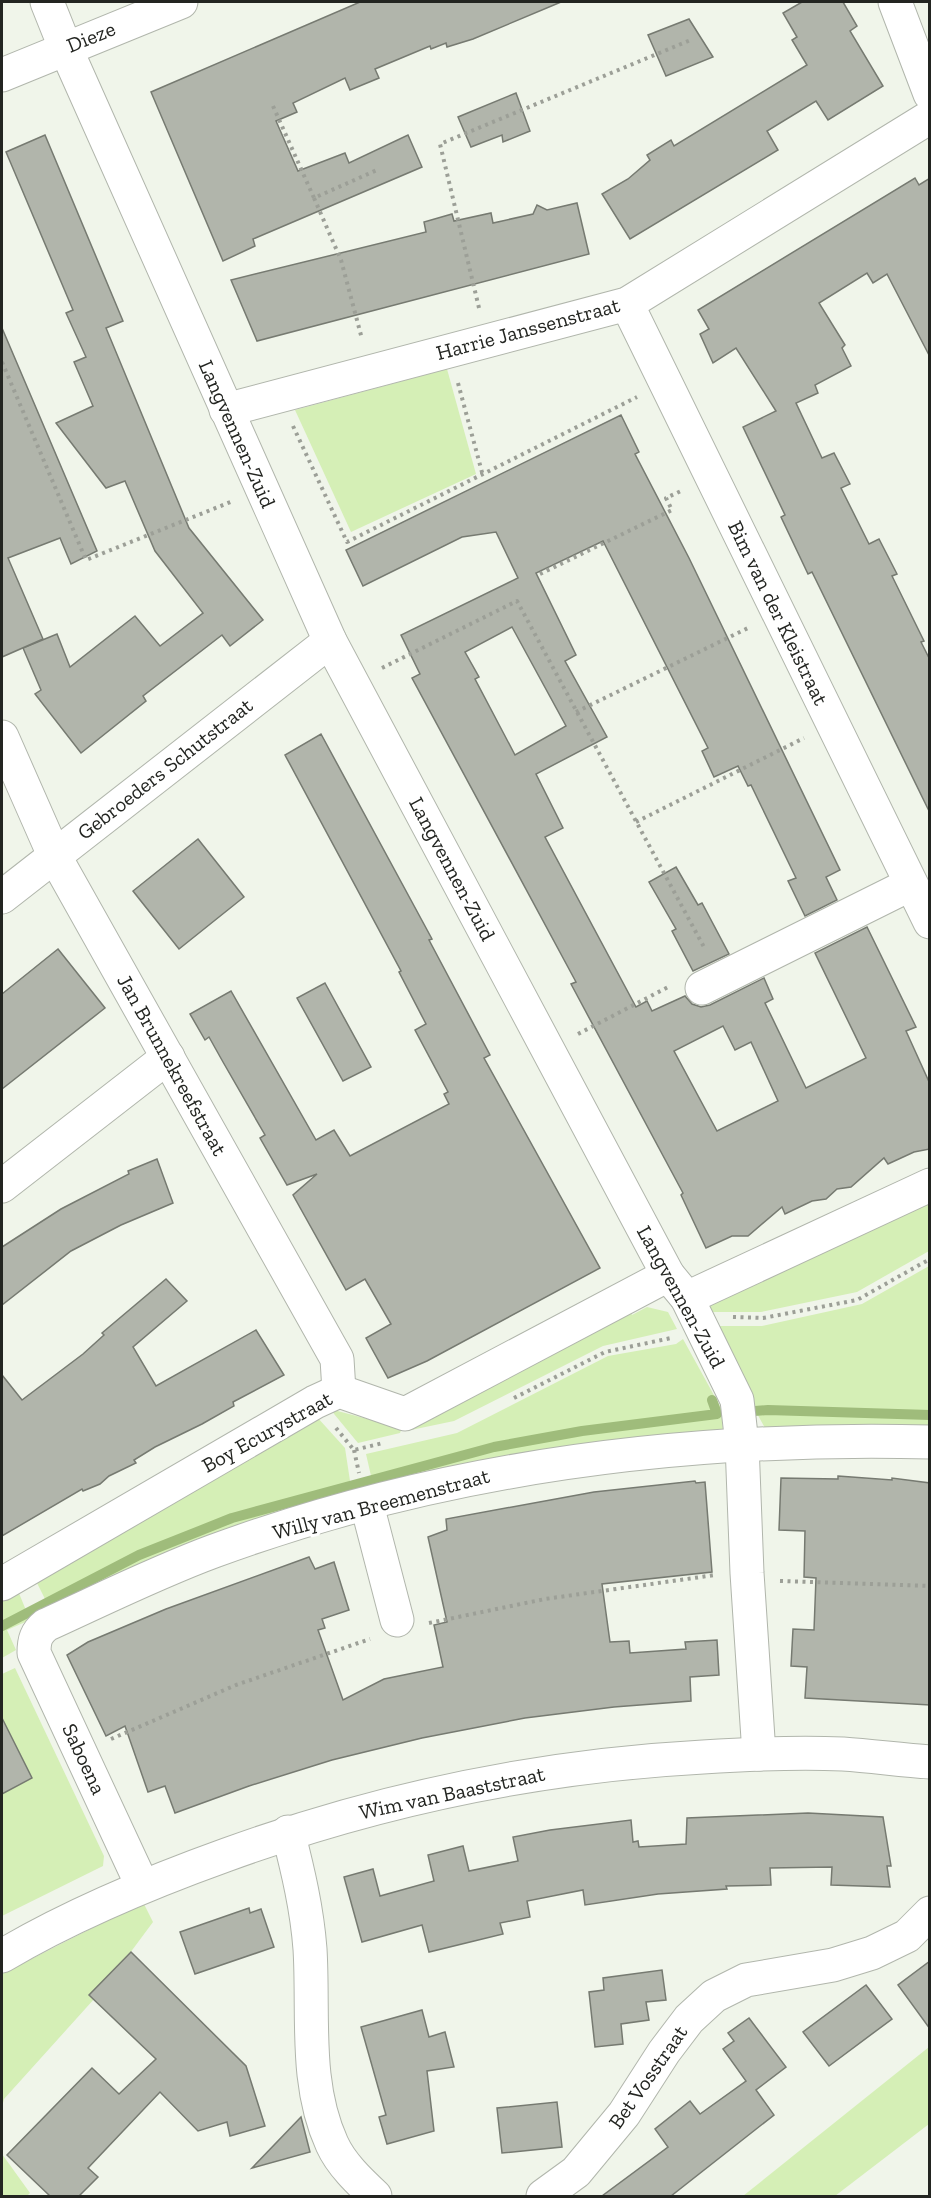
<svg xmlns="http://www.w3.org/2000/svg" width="931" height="2198" font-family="'Zilla Slab',serif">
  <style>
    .green { fill: #d5efb6 }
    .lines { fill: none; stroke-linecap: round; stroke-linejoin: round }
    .stream { stroke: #9fbc7b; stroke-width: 10 }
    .building { fill: #b1b5ab; stroke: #767a71; stroke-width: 1.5; fill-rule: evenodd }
    .minor-casing { stroke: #b1b6ac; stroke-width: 35 }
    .path { stroke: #9c9f97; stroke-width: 4; stroke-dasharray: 3 4.5; stroke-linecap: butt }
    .minor { stroke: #fff; stroke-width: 33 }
    .labels { text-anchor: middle; stroke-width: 6; stroke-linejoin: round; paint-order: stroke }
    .street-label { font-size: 21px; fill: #232521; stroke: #fff }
  </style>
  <rect width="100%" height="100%" fill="#f0f5ea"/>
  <!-- green -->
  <g class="green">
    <polygon points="447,369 476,474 351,532 295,410"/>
    <polygon points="929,1199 929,1251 857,1292 761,1312 706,1312 708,1304"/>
    <polygon points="929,1266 929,1427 765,1428 709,1326 762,1326 862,1304"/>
    <polygon points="647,1307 668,1312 677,1329 603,1346 454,1421 411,1430 408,1425 630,1309 632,1315"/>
    <polygon points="683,1339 721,1408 723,1431 374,1489 366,1454 457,1433 608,1356 676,1344"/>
    <polygon points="330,1409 402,1428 400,1433 358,1443"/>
    <polygon points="317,1417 345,1448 352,1494 49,1607 34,1577"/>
    <polygon points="16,1586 30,1620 7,1630 16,1650 2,1658 2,1593"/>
    <polygon points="15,1668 104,1856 103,1866 2,1916 2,1674"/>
    <polygon points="143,1902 153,1922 104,1988 4,2099 2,2107 2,1974"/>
    <polygon points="929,2047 929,2124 835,2196 743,2196"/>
    <polygon points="2,2154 30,2193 27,2196 2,2196"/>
  </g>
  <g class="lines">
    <!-- stream -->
    <g class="stream">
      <polyline points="742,1412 768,1410 930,1415"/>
      <polyline points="2,1626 139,1555 232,1518 494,1447 582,1431 717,1414 712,1400"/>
    </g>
  </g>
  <!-- building -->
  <g class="building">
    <polygon points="360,2 561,2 473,39 447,47 446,43 431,49 430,46 375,69 379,78 350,90 345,78 293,103 297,112 276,121 298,171 345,153 349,163 408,135 422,167 253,239 255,246 223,261 151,92"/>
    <polygon points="802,2 843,2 857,26 850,31 883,86 828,120 816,101 767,131 778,150 630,239 602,194 628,179 650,160 647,155 671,140 674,146 807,65 792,40 797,37 783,13"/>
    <polygon points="689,19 713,57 666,76 648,35"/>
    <polygon points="516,93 530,131 503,142 502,135 471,147 458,117"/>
    <polygon points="45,135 123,321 106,328 189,528 263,620 230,646 222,635 143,696 146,701 81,753 35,694 41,690 23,648 57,634 70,667 135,616 160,646 203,613 155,551 125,481 106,488 56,423 93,406 74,362 86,357 66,313 73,310 6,152"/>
    <polygon points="915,178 919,185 930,178 930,357 887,274 873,283 867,273 819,303 845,345 842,348 851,366 815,385 818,393 796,403 822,458 834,453 850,484 841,488 869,544 879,539 897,574 892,576 924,641 921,642 930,660 930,813 812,572 808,574 781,517 785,515 743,427 776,411 736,348 713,363 700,334 709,329 698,310"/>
    <polygon points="577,203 589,254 257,341 231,280 426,232 424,222 452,214 454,221 491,213 493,223 533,214 537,205 547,210"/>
    <polygon points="2,328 97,551 71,564 60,538 8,558 43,639 2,657"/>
    <path d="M621 415 639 452 635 454 689 558 840 870 826 877 837 900 805 916 788 881 796 878 751 785 748 786 738 766 714 777 702 751 708 748 603 541 536 573 576 655 565 661 607 737 536 774 563 828 545 837 636 1007 647 1001 652 1011 685 996 692 1004 701 1007 710 1005 764 978 773 999 765 1003 806 1088 866 1058 815 953 867 927 916 1027 906 1031 930 1084V1149L914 1152 888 1164 884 1158 851 1187 837 1189 826 1199 812 1201 785 1214 782 1207 748 1236H732L706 1248 681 1195 683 1193 571 984 576 982 412 678 420 674 401 635 518 578 496 532 462 537 363 586 346 550ZM512 627 566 726 515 755 475 679 479 677 465 652ZM723 1026 735 1050 751 1042 778 1101 717 1131 674 1051Z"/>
    <polygon points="321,734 432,939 429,940 490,1055 484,1058 600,1268 427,1361 388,1378 366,1338 391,1324 365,1279 346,1290 293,1195 317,1174 287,1185 260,1138 265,1135 223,1062 209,1037 205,1040 190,1014 231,991 316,1140 334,1130 350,1156 449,1104 444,1094 448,1092 415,1030 426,1024 399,972 401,971 285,755"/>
    <polygon points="198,839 244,897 179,949 133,891"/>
    <polygon points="676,867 698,905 702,903 729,954 693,971 672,931 676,929 649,882"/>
    <polygon points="58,949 105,1008 2,1089 2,994"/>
    <polygon points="325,983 371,1067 343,1081 297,998"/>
    <polygon points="157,1159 173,1203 121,1225 71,1251 2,1305 2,1247 61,1209 129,1174 128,1171"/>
    <polygon points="166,1279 187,1301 133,1347 156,1386 256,1330 284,1375 233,1402 234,1406 202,1424 155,1447 134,1460 136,1463 109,1476 100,1484 83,1491 82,1489 2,1536 2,1375 22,1400 83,1354 104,1335 102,1333"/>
    <polygon points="838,1476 892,1480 892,1478 930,1483 930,1705 805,1698 807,1667 791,1666 793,1629 814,1630 816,1578 804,1577 805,1531 779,1530 781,1478 838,1479"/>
    <polygon points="695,1481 696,1483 705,1482 712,1572 602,1584 610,1642 629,1641 630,1653 686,1649 685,1642 717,1640 719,1675 690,1677 691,1701 614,1707 525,1718 422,1738 332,1760 249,1786 175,1813 165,1786 148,1792 125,1726 106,1736 67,1655 88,1642 166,1609 309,1557 315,1569 334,1562 349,1610 322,1619 325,1628 318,1630 343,1700 384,1679 443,1667 434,1625 447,1622 428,1537 447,1530 446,1519 594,1492"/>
    <polygon points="2,1718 32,1778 2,1794"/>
    <polygon points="808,1813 883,1817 891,1866 887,1866 890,1887 831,1885 832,1867 770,1868 771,1885 726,1886 727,1889 658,1894 585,1905 583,1890 527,1901 530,1917 500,1923 503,1934 429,1952 422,1925 362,1942 344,1877 373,1869 380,1896 434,1881 428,1855 463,1846 469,1871 518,1861 513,1837 550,1830 631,1820 633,1842 638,1841 639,1847 686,1844 687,1818"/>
    <polygon points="249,1908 250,1913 261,1909 274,1947 195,1974 180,1932"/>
    <polygon points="131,1952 246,2066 265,2126 230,2136 227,2122 198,2131 160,2092 88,2168 98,2177 79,2196 50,2196 7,2155 92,2068 119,2094 156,2059 89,1995"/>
    <polygon points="930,1961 930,2029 898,1985"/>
    <polygon points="662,1970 666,2000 646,2002 649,2020 621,2024 623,2044 595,2047 589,1992 604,1990 603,1978"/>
    <polygon points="866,1985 892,2019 829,2066 803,2032"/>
    <polygon points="422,2010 429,2037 445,2032 454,2067 427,2071 434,2131 387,2144 379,2117 386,2115 361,2027"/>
    <polygon points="749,2018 786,2067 756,2090 774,2115 671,2196 602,2196 668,2147 655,2129 690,2101 700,2114 746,2081 723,2049 734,2041 728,2033"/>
    <polygon points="557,2102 562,2147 502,2153 497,2108"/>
    <polygon points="301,2117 310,2152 252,2168"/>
  </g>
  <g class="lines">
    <defs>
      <g id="minor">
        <polyline points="47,2 65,47 330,641 668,1275 687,1298 737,1400 742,1444 747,1573 759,1754"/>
        <polyline points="895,2 930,94"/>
        <polyline points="2,75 181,2"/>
        <polyline points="627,304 930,922"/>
        <polyline points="226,410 627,304 930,117"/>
        <polyline points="2,737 54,855 337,1359 339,1391"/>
        <polyline points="2,897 330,641"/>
        <polyline points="702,988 911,884"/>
        <polyline points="2,1186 168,1057"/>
        <polyline points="687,1298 930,1185"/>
        <polyline points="367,1505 397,1620"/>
        <polyline points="2,1584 315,1402 339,1391 405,1414 668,1275"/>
        <path d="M288 1832C298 1871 307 1909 310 1949 314 2014 304 2083 332 2144 341 2164 359 2181 375 2196"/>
        <path d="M142 1885 34 1653C34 1640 36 1633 46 1625 101 1600 157 1572 214 1551 443 1467 686 1436 930 1442"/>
        <path d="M2 1956C73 1914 148 1883 226 1855 380 1799 538 1766 703 1757 749 1754 796 1752 843 1754 872 1756 901 1760 930 1762"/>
        <polyline points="543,2196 576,2172 624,2114 664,2052 689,2019 714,1996 746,1980 833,1965 872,1953 907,1936 930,1913"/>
      </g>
    </defs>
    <!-- minor casing -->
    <use href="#minor" class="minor-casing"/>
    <!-- path -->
    <g class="path">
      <polyline points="273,106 314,198 377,170"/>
      <polyline points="314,198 341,260 362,339"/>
      <polyline points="479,308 440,144 693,39"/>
      <polyline points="2,362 86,560 233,501"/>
      <polyline points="458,383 483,476"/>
      <polyline points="293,426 347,542 637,397"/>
      <polyline points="540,574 672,510 666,498 681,491"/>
      <polyline points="382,668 517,601 705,949"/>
      <polyline points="576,712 748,628"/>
      <polyline points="636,822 804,738"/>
      <polyline points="578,1034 670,986"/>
      <polyline points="733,1317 763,1318 857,1300 930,1259"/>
      <polyline points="514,1398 605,1352 671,1338"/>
      <polyline points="336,1428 354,1450 383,1443"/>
      <polyline points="354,1450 359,1473"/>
      <polyline points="780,1581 930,1586"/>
      <polyline points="429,1623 545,1599 715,1575"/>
      <polyline points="111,1739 236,1685 370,1639"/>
    </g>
    <!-- minor -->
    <use href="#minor" class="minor"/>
  </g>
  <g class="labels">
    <!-- street labels -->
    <g class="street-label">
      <text transform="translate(91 37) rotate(-22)" y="7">Dieze</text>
      <text transform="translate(528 329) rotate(-15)" y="7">Harrie Janssenstraat</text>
      <text transform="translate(237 434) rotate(66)" y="7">Langvennen-Zuid</text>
      <text transform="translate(778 613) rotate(64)" y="7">Bim van der Kleistraat</text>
      <text transform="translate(165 769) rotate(-38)" y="7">Gebroeders Schutstraat</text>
      <text transform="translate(452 869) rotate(62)" y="7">Langvennen-Zuid</text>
      <text transform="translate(172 1065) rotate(61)" y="7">Jan Brunnekreefstraat</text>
      <text transform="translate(681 1297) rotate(61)" y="7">Langvennen-Zuid</text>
      <text transform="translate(267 1432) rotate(-29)" y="7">Boy Ecurystraat</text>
      <text transform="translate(381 1504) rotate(-15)" y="7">Willy van Breemenstraat</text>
      <text transform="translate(84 1759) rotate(65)" y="7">Saboena</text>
      <text transform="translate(452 1793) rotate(-12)" y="7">Wim van Baaststraat</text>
      <text transform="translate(648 2077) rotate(-55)" y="7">Bet Vosstraat</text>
    </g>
  </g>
  <!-- border -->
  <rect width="931" height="2198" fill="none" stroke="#232521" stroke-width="6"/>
</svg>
